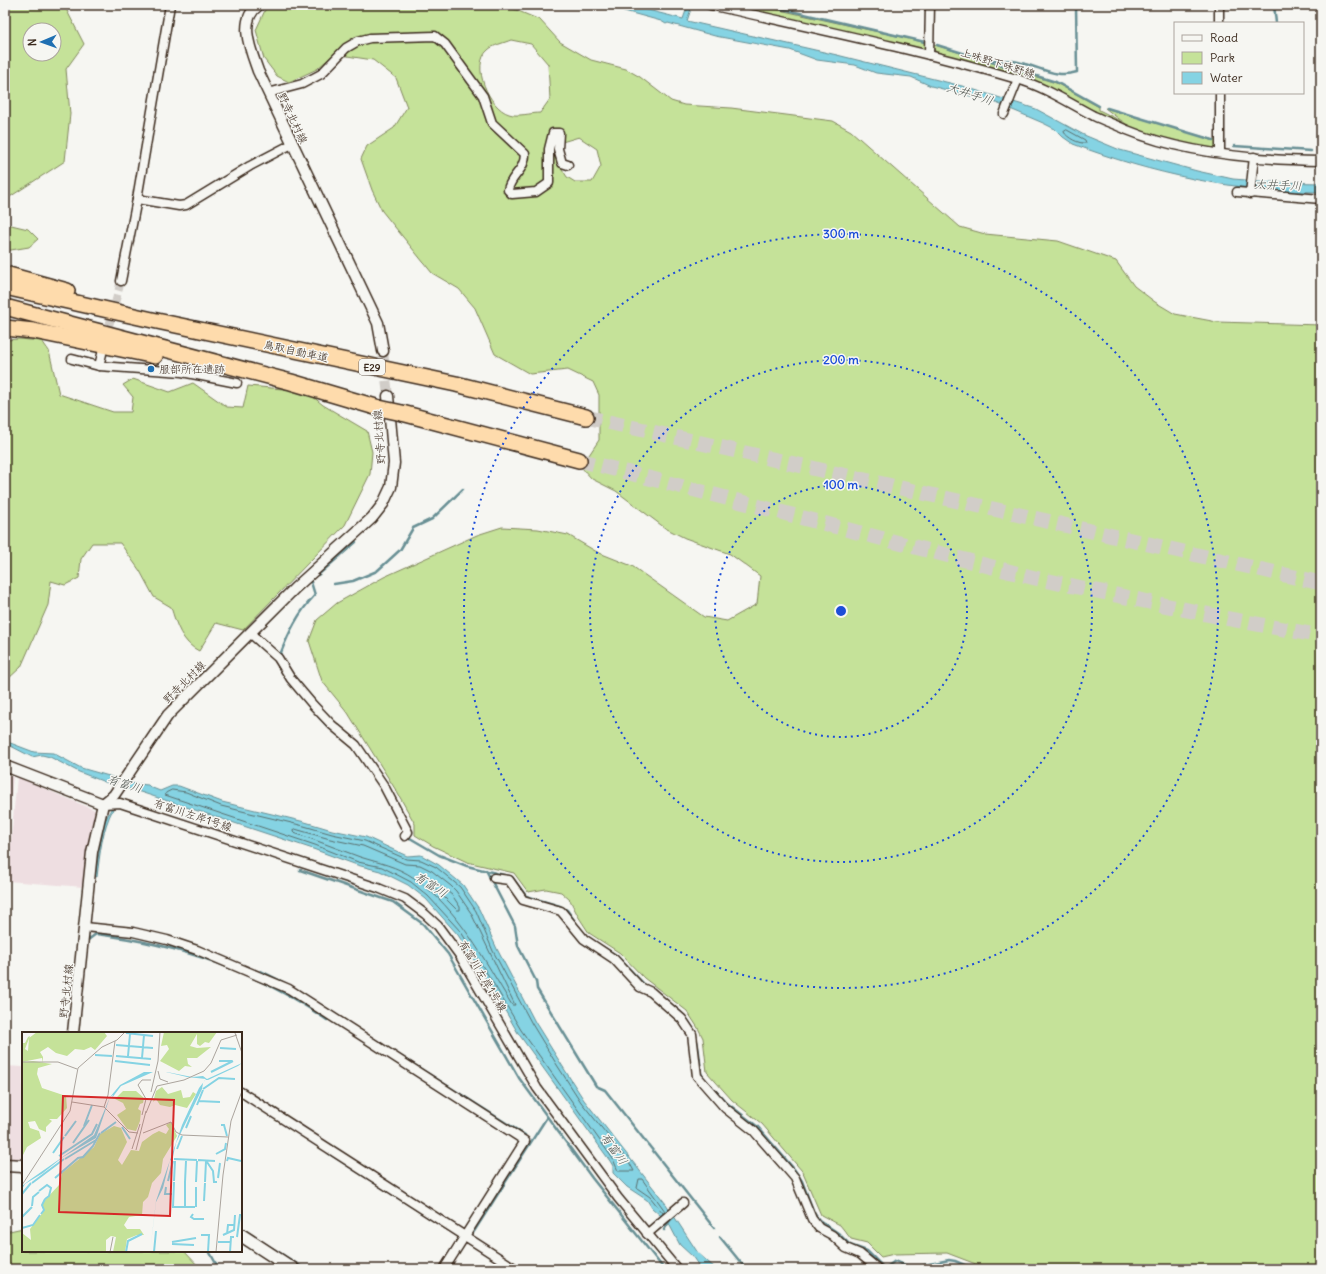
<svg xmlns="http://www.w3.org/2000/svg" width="1326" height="1274" font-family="Delius,'Klee One',sans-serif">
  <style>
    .built { fill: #eedee1 }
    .green { fill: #c5e299; stroke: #80865c; fill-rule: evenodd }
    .water { fill: #85d3e3; stroke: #678f94 }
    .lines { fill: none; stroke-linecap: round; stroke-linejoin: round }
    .shore { stroke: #596e6d; stroke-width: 1 }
    .stream { stroke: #678f94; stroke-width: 2.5 }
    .minor-tunnel { stroke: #d1cdc8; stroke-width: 8; stroke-dasharray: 8 4; stroke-linecap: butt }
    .tertiary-tunnel { stroke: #d1cdc8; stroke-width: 10; stroke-dasharray: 10 5; stroke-linecap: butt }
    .motorway-tunnel { stroke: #d1cdc8; stroke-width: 15; stroke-dasharray: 15 8; stroke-linecap: butt }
    .minor-casing { stroke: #3b2a1e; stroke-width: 11 }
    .tertiary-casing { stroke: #3b2a1e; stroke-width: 13 }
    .secondary-casing { stroke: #3b2a1e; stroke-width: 15 }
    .motorway-casing { stroke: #3b2a1e; stroke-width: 18 }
    .minor { stroke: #f6f6f2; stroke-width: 8 }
    .tertiary { stroke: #f6f6f2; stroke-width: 10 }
    .secondary { stroke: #f6f6f2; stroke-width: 12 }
    .motorway { stroke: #fedbac; stroke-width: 15 }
    .motorway-bridge-casing { stroke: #3b2a1e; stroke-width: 18; stroke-linecap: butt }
    .motorway-bridge { stroke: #fedbac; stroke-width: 15 }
    .ring { fill: none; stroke: #1d4ed8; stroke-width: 2; stroke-dasharray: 2 4 }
    .poi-dot { fill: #1f6fb2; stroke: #f6f6f2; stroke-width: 1.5 }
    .labels { text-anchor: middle; stroke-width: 3; stroke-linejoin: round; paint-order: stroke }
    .shield { fill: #f6f6f2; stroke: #73675e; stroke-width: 1 }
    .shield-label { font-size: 10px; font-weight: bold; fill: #3b2a1e }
    .street-label { font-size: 11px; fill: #3b2a1e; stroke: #f6f6f2 }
    .poi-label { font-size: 11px; fill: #3b2a1e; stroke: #f6f6f2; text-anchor: start }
    .water-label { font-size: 12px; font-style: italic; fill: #4e544f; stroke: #f6f6f2 }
    .inset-river { fill: none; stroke: #85d3e3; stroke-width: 2 }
    .inset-road { fill: none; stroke: #aba49d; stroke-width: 1 }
    .view { fill: #d62828; fill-opacity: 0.15; stroke: #d62828; stroke-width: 2 }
    .inset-edge { fill: none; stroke: #3b2a1e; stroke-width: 2 }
    .centre { fill: #1d4ed8; stroke: #f6f6f2; stroke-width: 2 }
    .ring-label { font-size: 12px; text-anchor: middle; font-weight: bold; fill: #1d4ed8; stroke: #f6f6f2; stroke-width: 3; stroke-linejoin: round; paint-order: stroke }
  </style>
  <rect width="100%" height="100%" fill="#f6f6f2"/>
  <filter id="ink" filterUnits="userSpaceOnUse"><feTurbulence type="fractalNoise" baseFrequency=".025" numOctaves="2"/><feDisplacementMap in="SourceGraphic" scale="8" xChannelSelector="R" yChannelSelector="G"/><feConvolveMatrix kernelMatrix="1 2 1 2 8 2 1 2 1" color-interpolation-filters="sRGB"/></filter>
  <g filter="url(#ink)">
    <!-- built -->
    <g class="built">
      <polygon points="5,774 13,777 5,857"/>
      <polygon points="17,777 95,810 84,887 7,881"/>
      <polygon points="5,1066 23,1067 23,1160 5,1158"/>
    </g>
    <!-- green -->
    <g class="green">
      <path d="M5 5H64L84 44 66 69 70 114 65 161 5 200ZM30 30H54V54H30Z"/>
      <path d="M280 5H504L540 20 560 42 591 60 626 69 640 77 671 101 684 105 731 108 833 121 851 131 960 227 985 234 1058 241 1116 261 1134 286 1155 302 1175 314 1217 322 1321 325V1269H1003L1001 1267 981 1266 947 1253 894 1254 881 1257 867 1243 851 1239 840 1225 821 1215 802 1171 762 1124 732 1100 707 1072 703 1038 698 1028 687 1011 644 978 620 953 589 933 578 916 570 900 561 892 546 889 528 892 514 873 467 862 433 846 415 835V824L397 792 348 713 322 681 309 641 317 620 337 603 384 577 477 535 502 527 538 529 568 535 597 552 632 566 704 617 727 621 757 604 760 576 730 554 685 538 665 528 616 491 592 479 581 467 599 440V395L593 382 568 370 530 374 495 354 475 308 459 289 432 273 382 211 372 190 361 159 367 146 394 128 407 107 396 78 373 60 334 54 317 69 289 82 277 76 264 59 256 30 266 8ZM511 40 531 44 548 64 550 99 540 113C531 113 517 117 509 114 489 108 470 65 488 50 493 45 504 43 511 40ZM579 137 597 149 601 166 592 182H575L567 177 559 164 562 142Z"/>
      <polygon points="719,5 757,5 928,43 927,48 924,50"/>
      <polygon points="932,44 1056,83 1099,107 1099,110 1119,120 1127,126 1111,121 1049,88 936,53"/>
      <path d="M1105 108 1218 141V147C1204 154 1151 136 1136 130 1125 124 1115 116 1105 108Z"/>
      <polygon points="5,221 7,224 28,229 38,239 29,247 5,251"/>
      <path d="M19 339 42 341 49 351 59 394 113 412H131L133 397 123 385 133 379 170 392 193 383 227 407 243 408 248 386 306 391 323 405 367 431 372 452 370 474 345 525 243 630 216 623 199 651C182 643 176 624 171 607L154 597 140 571 120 543H92L81 559 79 578 65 585 51 581 48 605 21 667 7 680 5 679V340Z"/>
      <polygon points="23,1228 23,1251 184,1251 201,1269 5,1269 5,1232"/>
    </g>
    <!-- water -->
    <g class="water">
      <path d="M602 5H628L683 19 688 5 692 6 687 21 837 55 962 86 1036 109 1084 135 1120 150 1197 171 1233 179 1272 182 1321 183V192C1236 192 1152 174 1073 144L1063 137 1055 129 1043 123 994 102 931 86 911 77 876 73 855 65 817 60 790 50 715 36 668 23 666 24 661 21Z"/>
      <polygon points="5,741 34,752 53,753 81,768 109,776 127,783 148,785 150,787 160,791 172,786 179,786 222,802 305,822 332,830 366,837 407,856 421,855 439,865 463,885 479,909 497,949 535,1022 573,1083 584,1100 666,1204 698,1253 716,1269 701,1269 692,1256 680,1245 668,1222 652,1208 647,1200 627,1187 613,1173 613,1166 610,1161 518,1033 492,988 458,935 426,899 408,885 380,871 357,865 313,849 180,805 131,789 123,789 79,772 50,757 42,755 32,757 5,743"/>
      <path d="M111 809H113C102 830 100 853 97 877L95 876 104 823Z"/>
    </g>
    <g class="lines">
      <!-- shore -->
      <g class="shore">
        <path d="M1067 130 1085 140 1086 143C1079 144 1067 138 1064 132Z"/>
        <polygon points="172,790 186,792 221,806 304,826 332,834 365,841 406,859 421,860 436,867 460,887 476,911 493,951 532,1024 557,1065 581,1102 629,1162 634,1171 618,1171 613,1159 521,1030 495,986 461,932 428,896 411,882 382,867 358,862 315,845 165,795 166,793"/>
        <path d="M295 829 330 839 363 846 405 864 420 865 432 871 451 886 456 891 471 913 515 1005H512C484 960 459 909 414 878 397 866 379 863 360 857 338 849 316 840 294 833L293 830Z"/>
        <polygon points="432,882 435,882 452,895 460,907 460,910 457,910 432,885"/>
        <polyline points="663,1213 650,1197 637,1188 639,1179 642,1179 665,1211"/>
      </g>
      <!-- stream -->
      <g class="stream">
        <polyline points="765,5 925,42"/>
        <polyline points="1274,5 1276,23"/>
        <polyline points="937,45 1056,82 1099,106"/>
        <path d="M993 60C1004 60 1014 60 1025 64 1044 69 1057 78 1077 72L1076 5"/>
        <polyline points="1107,108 1213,140"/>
        <polyline points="1234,146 1311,151"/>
        <polyline points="1319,304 1321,301"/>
        <polyline points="318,575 356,542"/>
        <polyline points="334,584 353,581 377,571 400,550 413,528 432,519 463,489"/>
        <path d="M280 655C289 632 298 613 315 595L311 582"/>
        <polyline points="278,665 286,677"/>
        <polyline points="318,716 327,726"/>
        <polyline points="410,838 439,855 467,866 512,877 526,896 560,906 567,910 576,923"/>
        <polyline points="300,870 393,902 423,924 448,954 519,1078 592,1178 664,1269"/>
        <polyline points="486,870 515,926 518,946 536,981 537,989 596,1086 605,1090 714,1228"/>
        <path d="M88 940 96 934C178 944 259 972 327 1020"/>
        <polyline points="595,942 616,955 645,985"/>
        <polyline points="261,971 285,983"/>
        <path d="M673 1006C699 1025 698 1043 701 1073L703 1077 727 1103 758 1127 794 1169 802 1181 814 1213 819 1220 838 1233 850 1245 867 1251 885 1269"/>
        <polyline points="391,1050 525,1135"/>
        <polyline points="328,1153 447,1229"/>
        <polyline points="241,1228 305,1269"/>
        <polyline points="664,1230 670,1220"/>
        <polyline points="473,1233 547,1117"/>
        <polyline points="720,1237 746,1269"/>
        <polyline points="209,1251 219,1269"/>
        <polyline points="884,1269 895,1261 907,1266 920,1266 949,1260 955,1261 974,1269"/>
      </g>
      <!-- minor-tunnel -->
      <polyline class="minor-tunnel" points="106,337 121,281"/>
      <!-- tertiary-tunnel -->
      <polyline class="tertiary-tunnel" points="383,351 388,396"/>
      <!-- motorway-tunnel -->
      <g class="motorway-tunnel">
        <polyline points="586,417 1321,583"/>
        <polyline points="579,460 1035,578 1230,619 1321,636"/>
      </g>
      <defs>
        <g id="minor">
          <polyline points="170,5 137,199 179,206 186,205 250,166 292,144"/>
          <path d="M710 5C812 28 916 49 1017 79 1045 87 1069 103 1094 116 1105 121 1116 125 1127 130 1185 154 1258 160 1321 161"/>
          <polyline points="1219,5 1219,23"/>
          <polyline points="929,55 930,5"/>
          <path d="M268 93 302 84 321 74 346 48 358 41 370 38 435 36 445 44 483 96 492 123 525 154C525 171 510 176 508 190L512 194 536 192 549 183V149L553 133H559L558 149 562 163 568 165"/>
          <polyline points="1220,93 1220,153"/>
          <polyline points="1004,114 1018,79"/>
          <polyline points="1237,192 1321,199"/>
          <polyline points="1250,194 1254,157"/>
          <polyline points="121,281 137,199"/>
          <polyline points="72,359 99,366 182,372 237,383"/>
          <polyline points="99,366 102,354"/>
          <polyline points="250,633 278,658 291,679 313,705 332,725 356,745 384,786 408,832 405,836"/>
          <polyline points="103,804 120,803 378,888 405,899 425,914 438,926 460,956 537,1088 618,1198 677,1269"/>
          <polyline points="494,878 509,880 523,900 561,911 584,939 614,959 640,987 651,992 682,1019 692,1034 697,1076 725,1108 754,1131 795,1178 812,1219 819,1228 832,1235 846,1248 860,1254 878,1269"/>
          <polyline points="85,927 133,932 167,940 197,950 289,989 525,1141 444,1269"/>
          <polyline points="241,1092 516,1269"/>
          <polyline points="647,1234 683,1203"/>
        </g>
        <g id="tertiary">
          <path d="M259 5C237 20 251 51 258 71L378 323 383 351"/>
          <polyline points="5,766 103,804"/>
          <polyline points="73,1033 92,852 103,804 114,795 168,715 295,588 372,518 383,504 391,487 394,463 388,396"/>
        </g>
        <g id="secondary">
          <polyline points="5,1165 23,1166"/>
          <polyline points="241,1235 293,1269"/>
        </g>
        <g id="motorway">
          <polyline points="5,274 67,291"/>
          <polyline points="5,287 157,321 456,384 586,417"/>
          <polyline points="5,307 291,382 379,408"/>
          <polyline points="5,328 34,331 155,356"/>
          <polyline points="402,413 579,460"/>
        </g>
      </defs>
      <!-- minor casing -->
      <use href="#minor" class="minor-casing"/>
      <!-- tertiary casing -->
      <use href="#tertiary" class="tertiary-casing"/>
      <!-- secondary casing -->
      <use href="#secondary" class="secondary-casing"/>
      <!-- motorway casing -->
      <use href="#motorway" class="motorway-casing"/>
      <!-- minor -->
      <use href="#minor" class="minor"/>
      <!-- tertiary -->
      <use href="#tertiary" class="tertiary"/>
      <!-- secondary -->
      <use href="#secondary" class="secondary"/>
      <!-- motorway -->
      <use href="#motorway" class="motorway"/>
      <defs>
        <polyline id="motorway-bridge" points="379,408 402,413"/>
      </defs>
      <!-- motorway-bridge casing -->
      <use href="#motorway-bridge" class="motorway-bridge-casing"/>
      <!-- motorway-bridge -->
      <use href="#motorway-bridge" class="motorway-bridge"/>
    </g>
  </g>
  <!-- distance rings -->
  <g class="ring">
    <circle cx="841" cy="611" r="126"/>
    <circle cx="841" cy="611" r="251"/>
    <circle cx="841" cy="611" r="377"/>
  </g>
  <!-- markers -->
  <circle class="poi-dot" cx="151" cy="369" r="4"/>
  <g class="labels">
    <!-- shield labels -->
    <rect class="shield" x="359" y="359" width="26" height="16" rx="3"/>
    <g class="shield-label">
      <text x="372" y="371">E29</text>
    </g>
    <!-- street labels -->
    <g class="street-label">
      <text transform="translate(998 63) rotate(17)" y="4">上味野下味野線</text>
      <text transform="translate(293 118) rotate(65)" y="4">野寺北村線</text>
      <text transform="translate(296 351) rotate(12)" y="4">鳥取自動車道</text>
      <text transform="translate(379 437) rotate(-94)" y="4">野寺北村線</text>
      <text transform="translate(184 682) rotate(-45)" y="4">野寺北村線</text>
      <text transform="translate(193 815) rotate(18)" y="4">有富川左岸1号線</text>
      <text transform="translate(483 976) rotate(59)" y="4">有富川左岸1号線</text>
      <text transform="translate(66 991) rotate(-84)" y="4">野寺北村線</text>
    </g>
    <!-- poi labels -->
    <g class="poi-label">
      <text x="159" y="373">服部所在遺跡</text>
    </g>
    <!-- water labels -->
    <g class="water-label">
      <text transform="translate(970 94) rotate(18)" y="4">大井手川</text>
      <text transform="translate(1278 185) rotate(2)" y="4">大井手川</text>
      <text transform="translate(125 784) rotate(17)" y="4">有富川</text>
      <text transform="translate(431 885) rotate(33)" y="4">有富川</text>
      <text transform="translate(614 1149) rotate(55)" y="4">有富川</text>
    </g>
  </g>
  <!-- overview -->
  <g transform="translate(22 1032)">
    <rect width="220" height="220" fill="#f6f6f2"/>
    <path d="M15 0H82L85 4 73 18 69 15 62 18 53 17 45 24 34 21 26 15 18 20 21 25V31L20 26 0 30V11H3L6 5 8 4 3 17 6 19 7 6ZM142 0H195L187 11 183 10 178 14 175 12V2L168 14 175 16 189 15 175 26H165L166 32 170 35 163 34 157 39 138 29 147 17 145 13 139 14ZM11 29 30 32 16 36 15 42 20 56 44 64 45 76 35 87H27L30 89 24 95V100L17 97 13 89 6 90 8 96 17 99 19 106 5 115 0 125V30ZM140 55 146 62 159 58 161 66 168 65 171 60 174 62 165 76 153 73 148 75 138 73 134 67 131 70 134 59ZM101 59H114L122 66 121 71 118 72 116 77 119 79 118 89 114 99 105 97 95 83 104 77 101 71 93 67ZM149 90 155 104 141 127 139 141 130 151 126 165 121 170 120 183 107 185 102 193 105 197H118L122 203H115L105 207 103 220H91L94 205 89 204 84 208V220H0V201L9 208 8 197 22 179 20 172 23 168 38 152 40 141 72 115 78 102 92 94 99 96 105 110 96 128 100 133 109 118 117 119 120 110 131 102 137 99 144 102 147 97 144 93Z" fill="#c5e299"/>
    <path d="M220 31 216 34 186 48H183L181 51 180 57 154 111 150 129 148 128 141 156 134 170 128 220 134 169 160 93 177 56 184 47 165 45 144 40H131L99 54 90 66 91 63 88 65 74 106 41 125 21 141 3 152 0 157V154L9 147 72 103 88 65 98 53 122 40H145L170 45 181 44 185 47Z" fill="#85d3e3"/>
    <path class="inset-river" d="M104 1 131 4M94 13 131 16M198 16 214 17M73 23 90 24M94 24 129 27M106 24 108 2M120 26 122 3M93 29 128 33M197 29H210M189 40 211 29M181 57 197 46 213 47M176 69 198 70M175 73 181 58M199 93H202L205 104M62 94 70 73M100 95 108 107M164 96 169 84M79 101 94 90M43 104 54 89M51 111 67 88M155 117 160 104M31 121 42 105M194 122 203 117 204 111M37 124 70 102 75 92M43 127 74 108M152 127 175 128M176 128 193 129M205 129 206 126 219 129M185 130 191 139 192 150H195M33 146 56 126 61 125 71 114 78 101M196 146 198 131M146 149 151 129M152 149 153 129M152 150 151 175H173M163 150 164 129M174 150 175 129M183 150 184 129M10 151 42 127M144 155 143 162H150M17 159 25 153 29 156 27 164 23 167M0 162 9 151M182 169 183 151M10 174 11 165 17 160M163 174V150M174 175V155M19 182 22 178 20 173 23 167M171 182 169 185 172 187H182M0 185 10 175M0 196 11 193 18 183M205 202 206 193H213M179 203H187L186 220M201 203 212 198 213 183M215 205 218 183H220M150 210 174 206M196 210H209M150 212 172 213M104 220 106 209 120 202M132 220 134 199M208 220 209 205H212"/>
    <path class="inset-road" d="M213 1 220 21M0 30H36L55 37M136 39 138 47 146 50M129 60 136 29 138 0M50 70 82 75 107 100 116 101M82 75 86 63 93 9M124 81 135 54 162 48 182 39 189 31 199 8 215 3M120 83 124 67 116 53 120 48H129M121 101 149 90 154 100 160 103 206 105M110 117 118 92M114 118 124 79M0 153 48 79 56 36 80 15 95 8 103 0M88 220 91 205M194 220 201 143 209 89 220 59"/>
    <path class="view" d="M41 64 152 68 148 184 37 180Z"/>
    <rect width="220" height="220" class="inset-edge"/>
  </g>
  <circle cx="841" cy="611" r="6" class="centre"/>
  <g class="ring-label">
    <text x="841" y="238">300 m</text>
    <text x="841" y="364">200 m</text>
    <text x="841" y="489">100 m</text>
  </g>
  <!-- margin -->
  <rect width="1326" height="1274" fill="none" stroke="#f6f6f2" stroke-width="20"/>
  <rect x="10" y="10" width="1306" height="1254" fill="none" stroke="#3b2a1e" stroke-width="1.5" filter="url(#ink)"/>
  <!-- legend -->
  <rect x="1174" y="22" width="130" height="72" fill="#f6f6f2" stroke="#aba49d"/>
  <rect x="1182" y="35" width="20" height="6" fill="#f6f6f2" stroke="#aba49d"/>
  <text x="1210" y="42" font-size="12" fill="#3b2a1e">Road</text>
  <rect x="1182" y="52" width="20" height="12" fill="#c5e299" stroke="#aba49d"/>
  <text x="1210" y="62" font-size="12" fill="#3b2a1e">Park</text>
  <rect x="1182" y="72" width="20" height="12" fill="#85d3e3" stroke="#aba49d"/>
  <text x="1210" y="82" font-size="12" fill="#3b2a1e">Water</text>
  <!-- north arrow -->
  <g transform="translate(42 42) rotate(268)"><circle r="19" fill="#f6f6f2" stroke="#aba49d"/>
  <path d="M0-3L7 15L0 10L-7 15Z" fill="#1f6fb2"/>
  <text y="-6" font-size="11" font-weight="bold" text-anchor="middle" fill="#3b2a1e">N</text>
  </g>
</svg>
